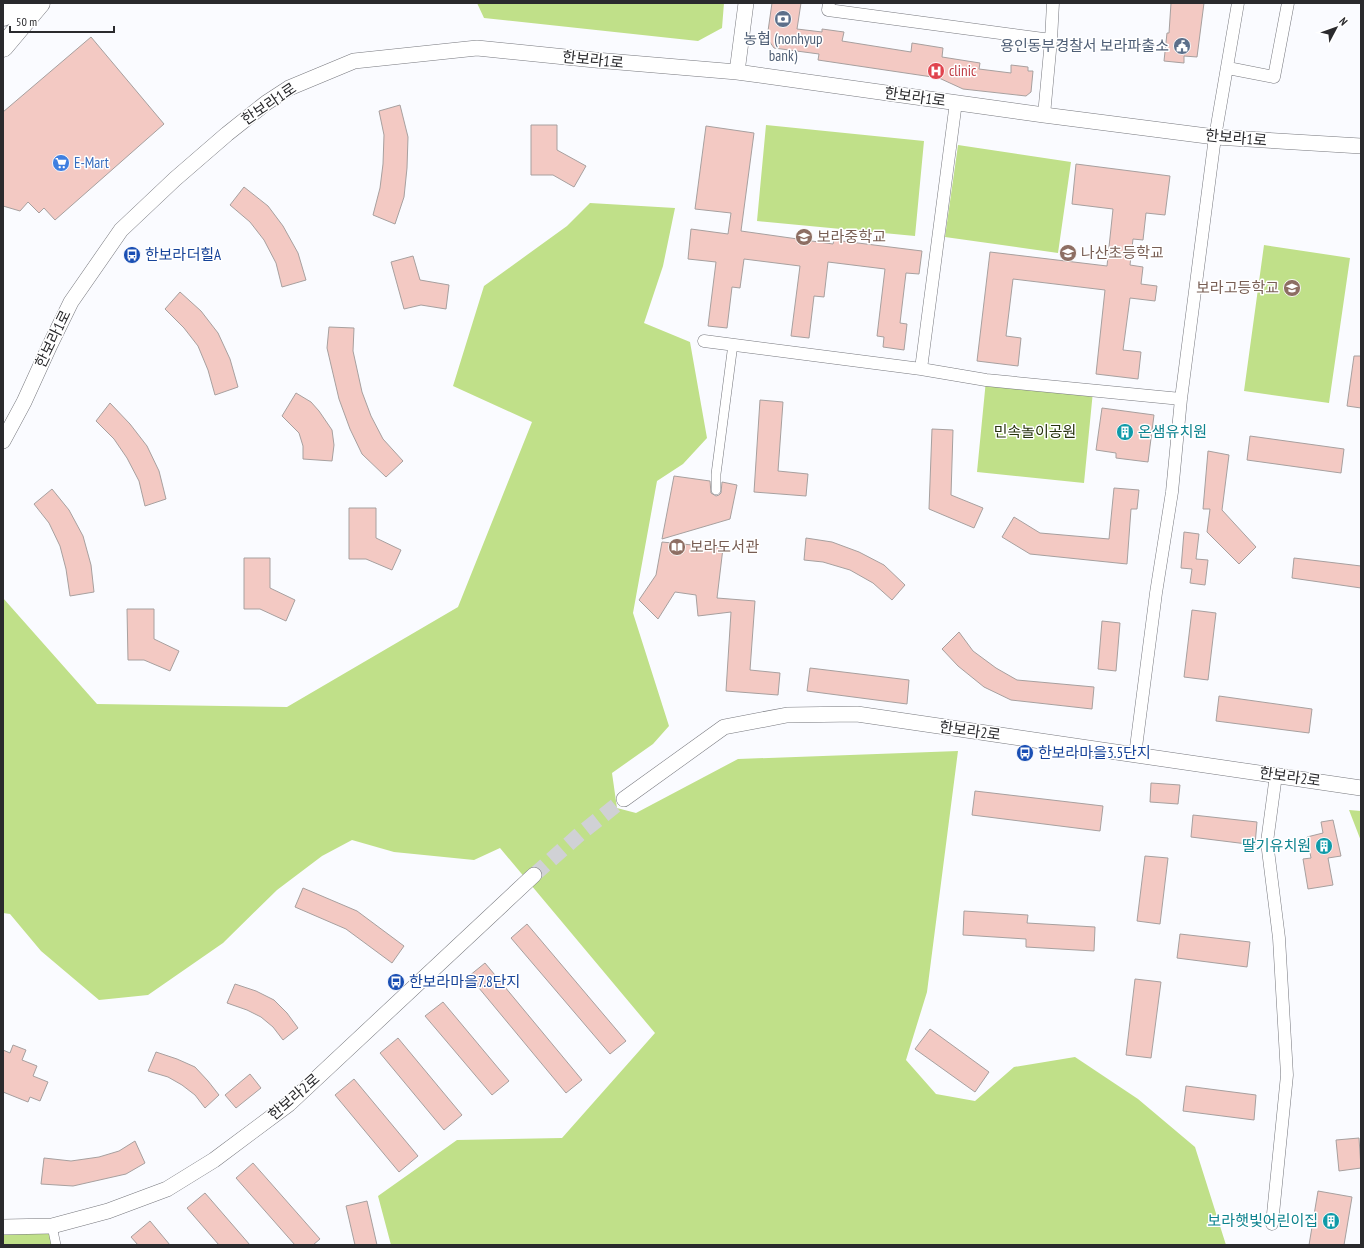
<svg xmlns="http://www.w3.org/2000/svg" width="1364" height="1248" font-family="'PT Sans Narrow','Noto Sans KR',sans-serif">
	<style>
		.green { fill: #c0e089 }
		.building { fill: #f3c9c3; stroke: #a7a09f }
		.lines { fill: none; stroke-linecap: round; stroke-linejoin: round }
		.tertiary-tunnel { stroke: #d0d1d5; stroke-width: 15; stroke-dasharray: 15 8; stroke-linecap: butt }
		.pedestrian-casing { stroke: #77787e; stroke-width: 10 }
		.minor-casing { stroke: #77787e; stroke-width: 13 }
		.tertiary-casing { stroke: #77787e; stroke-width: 16 }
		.trunk-casing { stroke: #77787e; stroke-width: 21 }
		.pedestrian { stroke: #fff; stroke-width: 9 }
		.minor { stroke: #fff; stroke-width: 12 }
		.tertiary { stroke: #fff; stroke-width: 15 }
		.trunk { stroke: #fff; stroke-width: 20 }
		.labels { text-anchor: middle; stroke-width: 3; stroke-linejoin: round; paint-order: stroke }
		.service-label { font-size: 15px; fill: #4e5e75; stroke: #fff }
		.street-label { font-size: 15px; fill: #2a2a2d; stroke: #fff }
		.health-label { font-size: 15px; fill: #be3a42; stroke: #fff; text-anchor: start }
		.shop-label { font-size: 15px; fill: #366cbe; stroke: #fff; text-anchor: start }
		.education-label { font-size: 15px; fill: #785e54; stroke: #fff; text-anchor: start }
		.transit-label { font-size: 15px; fill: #164399; stroke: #fff; text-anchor: start }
		.park-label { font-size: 15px; fill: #26320d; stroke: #fff }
		.culture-label { font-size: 15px; fill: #0d838f; stroke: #fff; text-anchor: end }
	</style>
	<rect width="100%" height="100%" fill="#fafbff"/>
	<path class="green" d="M477,3H724L722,28L698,41L484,18Z
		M766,125L924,141L915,236L757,221Z
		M958,145L1071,162L1058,253L945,237Z
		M590,203L675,208L663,266L644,323L690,342L707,438L683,464L657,481L633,613L669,726L653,744L612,773L617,808L636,813L738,759L958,751L927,992L906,1060L936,1094L975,1101L1014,1067L1075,1057L1138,1099L1195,1147L1226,1245H391L378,1196L457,1140L562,1138L655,1033L500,848L474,860L394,852L352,840L322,856L277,890L223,943L148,995L99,1000L41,951L10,914L3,913V598L97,704L287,707L458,607L532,422L453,386L484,286L567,226Z
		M1264,245L1350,258L1329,403L1244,391Z
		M986,380L1093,391L1084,483L977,472Z
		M1349,810L1361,811V841Z
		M52,1226L56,1245H3V1227Z"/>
	<path class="building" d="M772,3H801L797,29L822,32V29L844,32L842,41L911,52L912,43L943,48L942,57L980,63L979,69L1011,73V65L1028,67V71H1033L1031,92L1026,96L963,89L939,78L818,60L819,54L774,48L767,38Z
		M1171,3H1204L1197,57L1184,56V63L1164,61L1167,33H1169Z
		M91,37L164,124L55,220L44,208L39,213L28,202L20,211L3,206V112Z
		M400,105L408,137L407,168L404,197L395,224L373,215L380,188L383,164L384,135L379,111Z
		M531,125H557V150L586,166L574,187L553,175H531Z
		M706,126L754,133L741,231L833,244L834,240L922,251L919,274L906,273L900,323L907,324L904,350L883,347L884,337L877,336L885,269L828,262L824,297L814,296L809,338L791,336L800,266L744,259L740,288L732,287L727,328L708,326L716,262L688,259L691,229L728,234L731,213L695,209Z
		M1076,164L1170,176L1165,215L1146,213L1143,240L1133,239L1130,265L1143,267L1141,284L1157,286L1155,301L1130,298L1123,350L1141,352L1138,379L1096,374L1105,290L1013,279L1006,336L1021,338L1018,366L977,361L990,252L1107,266L1113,209L1072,204Z
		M244,187L268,206L283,226L298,253L306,280L282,287L276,263L264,240L250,222L230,205Z
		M413,256L420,280L449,285L446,309L421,305L404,309L391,262Z
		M180,292L201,311L218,333L230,359L238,387L215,395L208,370L198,346L184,328L165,309Z
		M329,327L354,328L353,351L362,392L371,416L383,439L403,461L386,477L362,454L350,429L339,399L327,348Z
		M1354,356H1361V408L1347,406Z
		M296,393L311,402L319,411L332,430L334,445L332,461L303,459V446L299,433L282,416Z
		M760,400L783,402L778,471L808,474L806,496L754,492Z
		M110,403L130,424L147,446L159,471L166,499L145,506L139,481L127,458L114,439L96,421Z
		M1102,408L1154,415L1148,462L1116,458V453L1096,450Z
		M932,429L953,430L951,495L983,508L974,528L929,509Z
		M1250,436L1344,449L1341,473L1247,460Z
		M1208,451L1229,455L1222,510L1256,547L1239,564L1207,532L1210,509H1203Z
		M674,476L710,481L711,493L716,496L719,495L721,493L722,482L737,485L730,519L662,539Z
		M1114,488L1139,490L1137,509H1131L1127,564L1030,554L1002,537L1014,517L1040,533L1109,539Z
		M52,489L69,510L83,536L91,565L94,592L70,596L66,569L60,546L49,523L34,504Z
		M349,508H376V538L401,550L392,570L366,559H349Z
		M1184,532L1199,534L1196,559L1208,560L1205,585L1190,583L1192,569L1181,568Z
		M806,538L832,542L859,552L884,565L905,585L892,600L873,583L850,570L823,562L804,560Z
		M662,542L723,548L717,598L755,601L750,670L780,673L778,695L726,691L731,612L698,616L696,595L675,592L658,619L639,600L656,575Z
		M244,558H270V588L295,600L286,621L260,609H244Z
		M1294,558L1361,566V588L1292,578Z
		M127,609H154V639L179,651L170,671L144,660H128Z
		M1192,610L1216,613L1208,680L1184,677Z
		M1102,621L1120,623L1116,671L1098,669Z
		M959,632L973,651L996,668L1017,680L1094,687L1092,709L1011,700L984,687L958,666L942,649Z
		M810,668L909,680L907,704L807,691Z
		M1219,696L1312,709L1309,733L1216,721Z
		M1151,783L1180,785L1178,804L1150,802Z
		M975,791L1103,806L1100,831L972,815Z
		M1193,815L1257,822L1255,845L1191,837Z
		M1333,820L1341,856L1328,858L1333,885L1308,889L1303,859L1311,858L1307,837L1323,833L1321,822Z
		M1145,856L1168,858L1160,924L1137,921Z
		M303,888L357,911L404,946L392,963L346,929L295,907Z
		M964,911L1028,915L1027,923L1095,927L1094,951L1026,947V939L963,935Z
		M527,924L626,1041L610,1054L511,938Z
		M1180,934L1250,942L1247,967L1177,958Z
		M485,963L582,1080L566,1093L469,976Z
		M1135,979L1161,982L1151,1058L1126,1055Z
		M235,984L256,991L274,1000L287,1013L298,1028L283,1040L273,1027L261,1017L247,1010L227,1003Z
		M443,1002L509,1081L492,1095L425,1016Z
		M930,1029L989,1072L975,1092L915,1049Z
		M398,1038L462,1115L444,1130L380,1053Z
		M13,1045L26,1050L22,1060L37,1066L33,1076L48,1082L40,1101L30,1097L28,1102L3,1092V1050L10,1053Z
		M156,1052L177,1059L195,1067L208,1081L219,1095L205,1108L195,1095L182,1085L168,1077L148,1071Z
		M250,1074L261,1088L236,1108L225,1095Z
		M354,1079L418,1156L399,1172L335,1095Z
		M1186,1086L1256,1095L1254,1120L1183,1111Z
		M1359,1138L1361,1168L1339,1171L1336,1140Z
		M135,1141L145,1163L126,1174L73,1186L41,1184L44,1158L71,1161L99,1157L119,1151Z
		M253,1163L320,1239L313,1245H295L236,1178Z
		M1318,1191L1352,1197L1344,1245H1309Z
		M205,1193L250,1245H219L187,1208Z
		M367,1201L377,1245H355L346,1206Z
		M150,1221L170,1245H138L131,1237Z"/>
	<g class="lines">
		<path class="tertiary-tunnel" d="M534,875L581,833L624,799"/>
		<g class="pedestrian-casing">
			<path id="pedestrian" d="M716,490V474L733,344
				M52,1226L56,1245"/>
		</g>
		<g class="minor-casing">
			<path id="minor" d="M829,3L828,10L1051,40L1044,115
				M1051,40L1053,3
				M1228,68L1274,77L1288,3
				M704,341L921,369L956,102
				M921,369L986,380L1181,399
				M1135,755L1156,593L1172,492L1181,399L1215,137L1238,3
				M1272,1224L1287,1075L1279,938L1267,842L1276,775"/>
		</g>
		<g class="tertiary-casing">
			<path id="tertiary" d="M737,72L746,3
				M3,441L24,402L50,345L71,302L121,230L175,179L227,134L266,103L289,88L354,61L477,48L595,60L737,72L1044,115L1215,137L1361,146
				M624,799L724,727L787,715L857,714L1361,788
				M3,1227L52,1226L108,1211L167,1189L214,1160L289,1104L534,875"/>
		</g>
		<g class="trunk-casing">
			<path id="trunk" d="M3,16L22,3
				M3,47L40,3"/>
		</g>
		<use href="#pedestrian" class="pedestrian"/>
		<use href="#minor" class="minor"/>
		<use href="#tertiary" class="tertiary"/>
		<use href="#trunk" class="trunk"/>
	</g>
	<defs>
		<g id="bank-disc" transform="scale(0.9)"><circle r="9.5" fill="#5c6f8a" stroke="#fff"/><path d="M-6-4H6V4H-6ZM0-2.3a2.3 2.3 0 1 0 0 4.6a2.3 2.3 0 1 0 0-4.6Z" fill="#fff"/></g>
		<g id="civic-disc" transform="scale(0.9)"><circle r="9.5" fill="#5c6f8a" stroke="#fff"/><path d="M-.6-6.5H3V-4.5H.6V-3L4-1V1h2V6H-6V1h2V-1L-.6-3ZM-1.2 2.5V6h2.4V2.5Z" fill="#fff"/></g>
		<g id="hospital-disc" transform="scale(0.9)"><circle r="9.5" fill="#e0444e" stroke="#fff"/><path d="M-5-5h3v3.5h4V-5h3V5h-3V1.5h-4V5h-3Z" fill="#fff"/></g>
		<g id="supermarket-disc" transform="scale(0.9)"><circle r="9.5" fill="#3f7fe0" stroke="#fff"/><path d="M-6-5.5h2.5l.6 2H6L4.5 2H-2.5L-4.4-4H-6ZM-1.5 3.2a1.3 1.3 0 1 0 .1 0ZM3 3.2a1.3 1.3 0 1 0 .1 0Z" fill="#fff"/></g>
		<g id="school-disc" transform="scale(0.9)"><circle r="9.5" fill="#8d6e63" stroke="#fff"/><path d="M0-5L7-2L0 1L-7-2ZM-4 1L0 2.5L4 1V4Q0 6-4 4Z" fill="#fff"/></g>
		<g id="bus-disc" transform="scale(0.9)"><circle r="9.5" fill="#1a4fb4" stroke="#fff"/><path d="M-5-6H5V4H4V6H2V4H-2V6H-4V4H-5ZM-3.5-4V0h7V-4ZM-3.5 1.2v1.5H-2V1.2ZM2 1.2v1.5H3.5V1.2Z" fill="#fff"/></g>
		<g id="building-disc" transform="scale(0.9)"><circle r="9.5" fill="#0f9aa8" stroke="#fff"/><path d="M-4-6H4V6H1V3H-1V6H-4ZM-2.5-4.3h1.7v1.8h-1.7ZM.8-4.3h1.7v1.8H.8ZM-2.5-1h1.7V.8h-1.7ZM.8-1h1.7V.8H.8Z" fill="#fff"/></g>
		<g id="library-disc" transform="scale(0.9)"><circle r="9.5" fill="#8d6e63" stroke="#fff"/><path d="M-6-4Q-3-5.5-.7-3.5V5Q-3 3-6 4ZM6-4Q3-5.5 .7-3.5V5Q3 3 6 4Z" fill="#fff"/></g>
	</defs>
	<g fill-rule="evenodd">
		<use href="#bank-disc" x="783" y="19"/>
		<use href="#civic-disc" x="1182" y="46"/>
		<use href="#hospital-disc" x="936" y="71"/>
		<use href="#supermarket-disc" x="61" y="163"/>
		<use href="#school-disc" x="804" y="237"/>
		<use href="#school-disc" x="1068" y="253"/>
		<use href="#bus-disc" x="132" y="255"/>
		<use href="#school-disc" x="1292" y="288"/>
		<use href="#building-disc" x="1125" y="432"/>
		<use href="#library-disc" x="677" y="547"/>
		<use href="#bus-disc" x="1025" y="753"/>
		<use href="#building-disc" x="1324" y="846"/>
		<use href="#bus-disc" x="396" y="982"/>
		<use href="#building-disc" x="1331" y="1221"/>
	</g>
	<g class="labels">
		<g class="service-label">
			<text x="783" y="44">농협 (nonhyup<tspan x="783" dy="17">bank)</tspan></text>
			<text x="1169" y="51" text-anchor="end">용인동부경찰서 보라파출소</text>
		</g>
		<g class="street-label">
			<text transform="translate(593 60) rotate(6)" y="5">한보라1로</text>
			<text transform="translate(915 97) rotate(8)" y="5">한보라1로</text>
			<text transform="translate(269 104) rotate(-34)" y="5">한보라1로</text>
			<text transform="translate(1236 138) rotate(5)" y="5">한보라1로</text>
			<text transform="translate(53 339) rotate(-64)" y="5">한보라1로</text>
			<text transform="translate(970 731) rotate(8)" y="5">한보라2로</text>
			<text transform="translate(1290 777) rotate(8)" y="5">한보라2로</text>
			<text transform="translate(294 1097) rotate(-41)" y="5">한보라2로</text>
		</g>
		<g class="health-label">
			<text x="949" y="76">clinic</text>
		</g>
		<g class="shop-label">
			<text x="74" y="168">E-Mart</text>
		</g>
		<g class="education-label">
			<text x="817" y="242">보라중학교</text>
			<text x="1081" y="258">나산초등학교</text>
			<text x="1279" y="293" text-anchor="end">보라고등학교</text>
			<text x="690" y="552">보라도서관</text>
		</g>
		<g class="transit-label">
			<text x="145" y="260">한보라더힐A</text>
			<text x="1038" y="758">한보라마을3.5단지</text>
			<text x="409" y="987">한보라마을7.8단지</text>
		</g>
		<g class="park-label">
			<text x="1035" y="437">민속놀이공원</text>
		</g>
		<g class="culture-label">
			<text x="1138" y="437" text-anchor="start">온샘유치원</text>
			<text x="1311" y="851">딸기유치원</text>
			<text x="1318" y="1226">보라햇빛어린이집</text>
		</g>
	</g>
	<rect width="1364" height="1248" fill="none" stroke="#2a2a2d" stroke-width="8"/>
	<g transform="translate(1336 28) rotate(49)" stroke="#ffffff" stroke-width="3" paint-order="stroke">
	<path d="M0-3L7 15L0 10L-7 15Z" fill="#2a2a2d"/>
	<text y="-6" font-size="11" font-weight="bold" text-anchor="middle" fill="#2a2a2d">N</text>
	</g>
	<path d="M10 26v6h104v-6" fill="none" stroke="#2a2a2d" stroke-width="2"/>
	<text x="16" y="26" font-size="12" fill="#2a2a2d" stroke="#ffffff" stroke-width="3" paint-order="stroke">50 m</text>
</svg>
